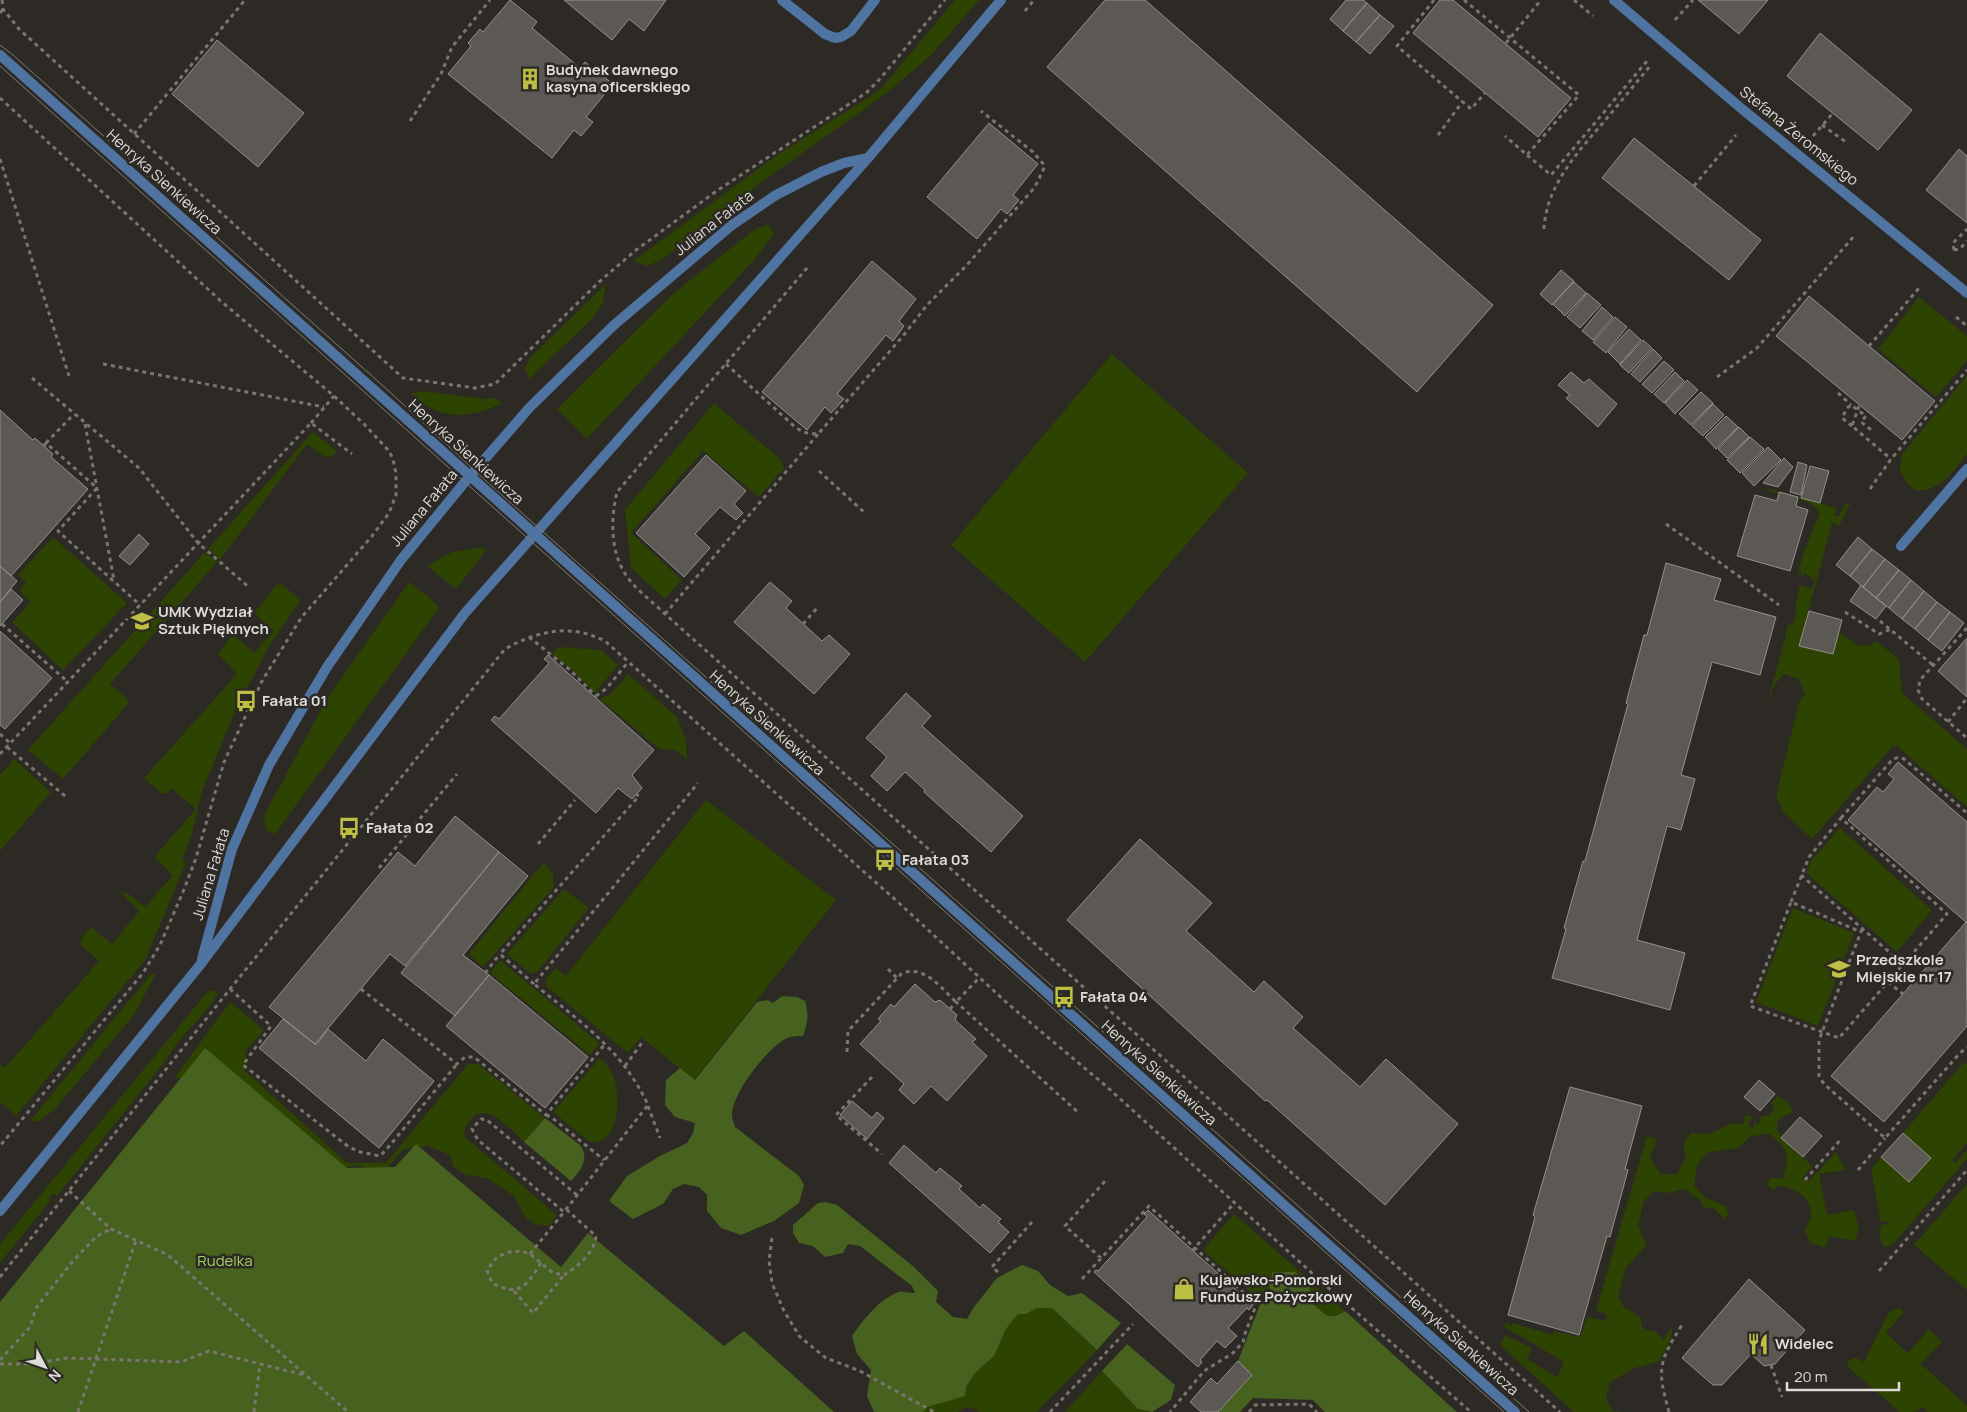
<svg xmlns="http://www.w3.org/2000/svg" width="1967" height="1412" font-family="Manrope,sans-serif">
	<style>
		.green { fill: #2d4301 }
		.forest { fill: #47611f }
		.building { fill: #5c5853; stroke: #94908b }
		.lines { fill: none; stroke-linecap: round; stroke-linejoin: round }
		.path { stroke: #797672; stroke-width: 3; stroke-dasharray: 4 4; stroke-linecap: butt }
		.minor { stroke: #4f74a1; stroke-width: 10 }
		.tram { stroke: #7f7c78; stroke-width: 1 }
		.labels { text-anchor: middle; stroke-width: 5; stroke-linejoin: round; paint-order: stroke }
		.poi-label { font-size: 15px; font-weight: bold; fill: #dedcd9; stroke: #2d2925; text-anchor: start }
		.street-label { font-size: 15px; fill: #dedcd9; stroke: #2d2925 }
		.park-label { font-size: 15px; fill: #a2d15f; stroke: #2d2925 }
	</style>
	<rect width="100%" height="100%" fill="#2d2925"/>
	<path class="green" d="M955,0H979L932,54L887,93L766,179L661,260L647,266L633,261L776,156L880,90Z
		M769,224L774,234L754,260L587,439L557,409L674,293L755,229Z
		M606,284L603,302L592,319L529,379L525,368L530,358Z
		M1919,297L1967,336V361L1936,397L1878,349Z
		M1112,354L1248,473L1085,662L951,545Z
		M1967,376V454C1952,472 1943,489 1917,491L1908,484L1900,471L1902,454Z
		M424,391L484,399H490L494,397L502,403C470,420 438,420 411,394Z
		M714,403L781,460L784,468L759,497L703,451L631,533L682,580L665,599L631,568L625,510Z
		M313,432L337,451L331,457H325L307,444L220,560L208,549Z
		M1763,487L1836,508L1834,516H1839L1846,503L1850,504L1839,526L1832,523L1799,646L1833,654L1839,632L1857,645L1870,646L1876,641L1899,659L1902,693L1967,749V807L1897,746H1893L1812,839L1784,813L1777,799V792L1799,702L1805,695L1799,679L1784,674L1774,685L1766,708C1773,680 1782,653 1788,625L1793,624L1797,612L1795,610L1800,585L1812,589L1815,581L1805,573L1803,576L1797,574H1801V571L1798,570L1814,525L1820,515C1816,496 1779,499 1763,487Z
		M53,537L127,603L63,670L12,622L31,602L19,590L26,582L18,575Z
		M475,548L487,549L456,589L427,566L452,552Z
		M205,552L217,562L110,684L127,699L128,704L63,779L28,750Z
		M409,582L430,598L439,608L275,834L266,830L264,816L326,700Z
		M281,584L301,600L269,646L235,711L202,791L192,834L182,860L186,863L145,960L16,1116L0,1102V1064L5,1068L99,961L81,945V939L91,927L112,944L139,911L121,893H127L145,907L173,875L156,859V855L196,809L171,788L166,794L161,793L144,778L237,674L218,654L230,638L236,637L254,653L274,631L256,615L255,612L276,585Z
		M559,647L601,650L618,665L595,693L572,670L552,654Z
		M628,674L677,717L686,740L687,760L676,750L659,749L601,700L604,696H609Z
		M14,759L51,792L0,851V775Z
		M706,800L836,900L694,1080L641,1037L628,1053L546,986V979L556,968L566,976Z
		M1840,828L1932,910L1897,952L1806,873L1811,861Z
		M544,862L553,874V888L483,967L469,954Z
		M564,889L589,908L538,971L531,974L507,954Z
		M1793,908L1854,933L1818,1026L1756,1002Z
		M500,960L599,1043L590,1055L490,973Z
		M151,974H156L133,1016L54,1110L39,1121H30Z
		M208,991H214L218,994L205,1012L181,1038L159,1069L57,1196L54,1193L49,1198L51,1200L0,1263V1244Z
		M230,1002L264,1030L246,1051L245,1071L347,1163H386L468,1064H478L545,1118L524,1142C510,1130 488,1101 471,1119C467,1124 465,1128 464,1134L466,1138L557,1215L549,1226L535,1224L526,1218L514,1196L487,1178L465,1175L453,1166L450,1155L429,1146L404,1149L382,1173L356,1165L329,1173L191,1077L174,1078Z
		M599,1059C625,1068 625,1152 588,1141L553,1112Z
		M1964,1062L1967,1064V1143L1952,1160L1955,1163L1967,1150V1159L1893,1244L1885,1247C1878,1242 1880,1233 1881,1225L1889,1224L1888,1221L1881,1222L1871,1169L1881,1157L1909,1182L1931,1158L1903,1133Z
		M1778,1096C1785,1099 1792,1105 1793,1113C1753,1123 1799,1154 1813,1166L1802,1178L1809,1181L1836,1152L1846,1170L1819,1174L1827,1215L1854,1210L1859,1228L1855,1241L1829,1236L1825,1248L1810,1243L1805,1230C1807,1225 1811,1219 1811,1215C1811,1196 1795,1188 1779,1186L1773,1190L1767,1185L1770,1178L1783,1179C1790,1155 1789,1148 1769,1134L1751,1136L1738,1148L1709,1152L1698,1163L1694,1185L1706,1198L1726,1206L1728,1214L1725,1219L1713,1208L1709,1207L1705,1209L1699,1199L1684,1189L1669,1193L1654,1191L1644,1201L1638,1225L1646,1246L1625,1269L1618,1297L1624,1307L1640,1317L1642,1327L1649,1331H1655L1664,1340L1669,1330L1672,1329C1673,1339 1664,1350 1660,1361L1635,1368L1610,1382L1606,1398L1612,1411L1625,1412H1574L1500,1345L1505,1335L1532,1348L1527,1359L1557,1377L1564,1362L1505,1327V1323L1511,1326L1513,1323L1553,1335L1554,1331L1580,1337L1587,1317L1606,1321L1607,1314L1596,1311L1647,1136L1657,1139L1650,1158L1661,1174H1677L1686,1158L1683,1144L1691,1133C1697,1133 1706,1135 1711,1133C1723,1129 1729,1121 1742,1124L1745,1120L1744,1117L1749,1115L1754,1119L1749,1121V1126L1754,1128V1122L1758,1124L1761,1121L1760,1117L1769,1115L1774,1108L1772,1102Z
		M1967,1184V1290L1914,1245Z
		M1234,1214L1345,1311C1329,1322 1324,1314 1312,1303L1309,1285L1272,1291L1261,1302L1203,1250Z
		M1037,1308H1052L1097,1350L1037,1412H979L978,1410L965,1407L958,1412H924V1408L965,1395L966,1387L975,1373L994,1356L1006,1329L1018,1314H1026Z
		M1899,1308L1904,1312L1886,1333L1908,1353L1929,1329L1942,1342L1921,1364L1967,1406V1412H1928L1922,1407L1915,1412H1900L1848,1367L1847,1363C1853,1355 1857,1358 1864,1362L1889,1312Z
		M1102,1371L1138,1409L1147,1412H1065Z"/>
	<path class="forest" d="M782,996L797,997L805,1001C809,1014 808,1023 803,1036C798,1036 792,1036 787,1038C768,1047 731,1094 732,1116C732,1119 734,1123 735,1127L799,1176L804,1185L799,1203L774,1221L741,1235L721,1228L707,1211V1195L699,1187L684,1184L673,1189L663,1204L633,1219L609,1201L627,1176L660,1156L687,1143L693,1133L695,1123L675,1117L665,1105L666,1080L680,1068L695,1080L757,1002L767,1000L773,1003Z
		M205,1048L347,1168L395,1167L416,1144L561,1267L588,1233L724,1346L744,1331L834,1412H0V1302Z
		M545,1118L580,1145C590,1159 581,1170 571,1181L524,1142Z
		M826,1202L837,1205L914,1267L938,1291L936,1302L953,1317L967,1319L974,1307L997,1278L1022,1265L1038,1271L1050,1285L1068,1296L1082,1293L1121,1323L1097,1350L1052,1308H1037L1026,1314H1018L1006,1329L994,1356L975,1373L966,1387L965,1396L924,1408V1412H874L867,1396L871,1370L857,1354L852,1336C863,1320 880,1298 899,1292C903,1291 910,1293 915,1293L912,1286L860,1246L848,1244L843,1253L825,1257L813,1246L799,1243L793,1233V1225L818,1203Z
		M1273,1272H1295L1309,1285L1312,1303C1325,1314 1328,1322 1345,1311L1457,1412H1325L1313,1400L1253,1398L1240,1412H1218L1252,1375L1238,1361L1261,1302L1271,1291L1269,1284Z
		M1127,1344L1175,1385L1171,1400L1152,1412L1138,1409L1102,1371Z"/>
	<path class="building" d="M510,0L537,22L532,28L580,68L585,62L613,84L586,117L593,122L581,136L574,130L552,158L448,74L471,46L468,43L480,29L483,32Z
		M564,0H666L644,31L629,19L612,40Z
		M1105,0H1145L1493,305L1417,392L1047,67Z
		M1346,0H1363L1367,3L1343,31L1330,19Z
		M1440,0H1453L1571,98L1538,137L1413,33Z
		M1698,0H1768L1739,34Z
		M1367,3L1380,15L1356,42L1343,31Z
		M1380,15L1394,26L1370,54L1356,42Z
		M1820,33L1912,110L1878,150L1787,76Z
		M217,40L304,113L258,167L172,94Z
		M989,123L1038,164L1013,195L1019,200L1007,214L1001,209L977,239L927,197Z
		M1634,138L1761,240L1729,280L1602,178Z
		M1959,149L1967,156V223L1926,190Z
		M872,261L916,299L899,321L904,326L899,333L893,341L886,335L837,394L844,399L831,413L825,407L807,430L762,392Z
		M1561,270L1574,281L1552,305L1540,294Z
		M1574,282L1586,293L1565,316L1553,304Z
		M1587,293L1601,305L1580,328L1567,317Z
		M1809,296L1935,401L1902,440L1776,336Z
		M1602,307L1613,317L1593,340L1582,331Z
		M1615,317L1627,327L1606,353L1593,342Z
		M1629,329L1641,340L1620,364L1608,352Z
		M1643,340L1652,348L1629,373L1620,365Z
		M1653,349L1662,358L1640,382L1631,374Z
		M1664,361L1674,370L1652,393L1642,384Z
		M1571,372L1584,383L1589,379L1617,404L1598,427L1566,398L1570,395L1558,385Z
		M1675,372L1684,381L1664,403L1654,394Z
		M1687,380L1698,390L1675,414L1665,403Z
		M1701,392L1713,403L1691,425L1679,414Z
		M1713,404L1724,415L1703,436L1692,426Z
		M0,410L33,440L35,438L53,454L51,457L88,489L11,576L0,566Z
		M1726,416L1738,427L1716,449L1705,437Z
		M1739,427L1749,437L1727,458L1718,449Z
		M1750,437L1764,449L1740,473L1727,460Z
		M1768,447L1781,460L1754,486L1742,473Z
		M706,455L746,491L734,504L743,513L736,520L720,507L695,534L710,548L684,577L636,533Z
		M1784,458L1793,467L1778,487L1763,483Z
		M1798,462L1807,465L1801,495L1790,492Z
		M1810,466L1829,471L1820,503L1801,498Z
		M1779,492L1798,497L1796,506L1808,510L1790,571L1737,556L1755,495L1777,501Z
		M139,534L149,544L130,565L119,556Z
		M1858,537L1872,549L1850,576L1836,565Z
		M1872,549L1885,559L1863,587L1850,576Z
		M1885,559L1899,570L1876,598L1863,587Z
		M1666,563L1721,579L1714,600L1776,617L1760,675L1712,662L1681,775L1695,779L1681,830L1667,826L1637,940L1685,953L1670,1010L1552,978L1566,929L1564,928L1583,861H1585L1628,704L1626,703L1644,635H1647Z
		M0,566L17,581L0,602Z
		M1899,570L1911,580L1889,608L1876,598Z
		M1911,580L1924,591L1902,619L1889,608Z
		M770,582L792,601L786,608L822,641L829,635L850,654L814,694L734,622Z
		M1861,585L1886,606L1876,619L1850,601Z
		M11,589L23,600L0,626V602Z
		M1924,591L1937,602L1915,629L1902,619Z
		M1937,602L1950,612L1928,640L1915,629Z
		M1809,611L1842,620L1833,654L1799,646Z
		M1950,612L1964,623L1942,651L1928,640Z
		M0,631L52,678L5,729L0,725Z
		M1967,638V697L1938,671Z
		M548,655L654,750L632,775L642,788L632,799L618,788L596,813L491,720L495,716L499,719L549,663L544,659Z
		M906,693L931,716L922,726L1023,816L991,852L924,792L925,790L905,772L887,791L871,776L887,757L866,738Z
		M1898,762L1967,822V923L1848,820L1877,787L1883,792L1894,779L1888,774Z
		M455,816L499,852L405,966L390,954L315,1044L269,1007L398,852L415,866Z
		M1140,839L1212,903L1186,931L1254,992L1264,981L1303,1017L1293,1028L1360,1087L1386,1059L1458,1124L1385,1205L1267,1100L1265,1101L1067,920Z
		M499,852L528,876L463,955L489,975L455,1016L401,973Z
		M1966,922L1967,1026L1884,1122L1831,1076Z
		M489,975L588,1057L545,1108L446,1026Z
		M915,984L935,1002L940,1000L957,1015L955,1020L976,1039L972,1042L987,1056L947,1101L931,1086L914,1104L899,1090L904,1084L860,1044L881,1021L878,1019L891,1004L894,1007Z
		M283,1019L316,1045L328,1029L366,1061L383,1039L434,1081L379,1148L259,1048Z
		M1759,1080L1775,1094L1760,1111L1744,1097Z
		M1570,1087L1642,1106L1625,1169L1628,1170L1610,1237L1607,1236L1579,1335L1508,1315L1535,1217L1533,1215Z
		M852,1101L872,1118L877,1112L884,1118L867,1139L840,1115Z
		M1800,1117L1822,1136L1803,1157L1781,1138Z
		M1903,1133L1931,1158L1909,1182L1881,1157Z
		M904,1145L936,1173L940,1168L962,1186L959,1189L980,1208L983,1204L1001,1219L998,1222L1009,1232L990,1253L889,1163Z
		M1148,1210L1253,1305L1249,1310L1247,1308L1228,1328L1237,1336L1225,1348L1217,1341L1200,1360L1202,1362L1198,1367L1094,1272L1096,1270L1098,1271L1147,1217L1144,1214Z
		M1749,1279L1805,1330L1775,1364L1764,1366L1751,1354L1722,1385H1713L1682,1358Z
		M1238,1361L1252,1375L1218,1412H1201L1190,1402L1211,1378L1217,1384Z"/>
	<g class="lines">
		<path class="path" d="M2,0L3,9L19,29L403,378L475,388L495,384L500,379L599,282L636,250L718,190L866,93L879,80L945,0
			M1434,0L1397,46L1471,109L1485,93
			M1464,0L1579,95L1527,155L1505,136
			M1574,0L1593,16
			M1025,11L1034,0
			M0,13L3,9
			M1675,20L1693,0
			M1506,43L1541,0
			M0,98L223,303L334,396L364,424L389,451L393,459L396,474V495L389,513L372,536L301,618L262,681L224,762L196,858L183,892L160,945L143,973L0,1146
			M410,121L441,74L452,47L490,0
			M1822,125L1846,142
			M134,134L245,0
			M1438,135L1463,101
			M1813,136L1833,113
			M1527,155L1551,175L1647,61
			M0,159L69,376
			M1694,186L1736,135
			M1544,229C1546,187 1576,154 1602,124C1619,104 1635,84 1651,65
			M1954,250L1953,243L1967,229
			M1954,250L1960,249L1967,241
			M807,268L617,492C611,517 610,549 624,572C633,588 652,601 665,614L1560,1412
			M1956,317L1967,326
			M1869,346L1920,287
			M103,364L324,407
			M726,364L795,427C804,433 809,435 819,433L903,336L927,305L966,266L1035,187L1045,166L1033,152L981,111
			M1717,377L1757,348L1855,235
			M32,378L139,468L198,543L250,588
			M1838,393L1851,405
			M1859,406L1852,426L1891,459
			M311,423L334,396
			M85,424L114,580
			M1852,426L1842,418L1847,408L1851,405L1866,416L1861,422L1874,432
			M46,443L74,414
			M44,446L46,443L97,488L58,531L140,605
			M819,471L865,513
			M1870,489L1891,459L1967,370
			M1666,524L1779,605
			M1845,612L1879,634L1891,629
			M665,614L819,433
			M1880,621L1934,666
			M2,624L68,682
			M803,624L818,607
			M1967,628L1920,680L1918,690L1922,699L1967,738
			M529,637L570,670L596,696L595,697
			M596,696L607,688L628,662
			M1948,722L1967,698
			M0,734L10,743
			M7,747L65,796
			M0,754L311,423L352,454
			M1841,818L1893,759L1899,757L1904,759L1967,813
			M538,844L575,800
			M379,868L457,774
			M1801,875L1904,965
			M1791,902L1809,857L1841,818L1947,914L1839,1038L1750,1006L1791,902L1861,932
			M1862,929L1819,1040V1076L1824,1084L1885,1138L1959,1054L1967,1047
			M888,969L897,978
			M485,973L500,954
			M1888,982L1903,994
			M534,984L500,954L639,796L636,794
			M230,989L271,1026L243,1065L349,1147L360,1152L380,1156L386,1150L457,1064
			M361,989L457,1064L465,1057H474L546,1115L605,1044
			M950,1009L956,1002L1080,1114
			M847,1052L848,1031L902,973C925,965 941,988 956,1002L980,977
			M625,1066L644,1040
			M872,1077L836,1115L882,1154
			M648,1106L660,1138
			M546,1115L551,1117L604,1160
			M1858,1170L1885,1138
			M1805,1180L1842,1138
			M69,1191L111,1229L168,1255L348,1412
			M577,1195L487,1120L481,1119L472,1129L478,1140L564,1212L648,1105C622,1049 580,1022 534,984L698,783
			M772,1238L769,1261L772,1283L784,1311L800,1337L826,1358L860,1371L934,1412
			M1192,1251L1235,1202
			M530,1254L564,1212
			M1101,1258L1065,1226L1106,1180
			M541,1263C526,1287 519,1297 492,1283L487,1270L497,1257L512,1251L524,1252L530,1254L553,1273L564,1275C577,1267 595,1253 596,1236L567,1210
			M1879,1271L1967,1170
			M998,1272L992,1267L1032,1222
			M0,1277L230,989L505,649C537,631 570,623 605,641L899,903L1007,1003L1106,1086L1324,1284L1471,1412
			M1082,1279L1149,1206L1254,1302L1255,1308L1244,1336L1243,1342L1233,1353L1204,1371L1170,1412
			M514,1291L533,1313L564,1275
			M0,1360L30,1327L36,1308L72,1262L97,1236L111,1229
			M0,1364H31L67,1358L181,1362L209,1351L304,1375
			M1771,1365L1782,1397
			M78,1412L136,1240
			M254,1412L260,1364
			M1050,1412L1133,1324
			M1249,1412L1255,1405L1309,1404L1317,1412
			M1669,1412C1657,1369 1658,1363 1682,1325"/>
		<path class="minor" d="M782,0L825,34L835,38L841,37L851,31L875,0
			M1614,0L1742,109L1967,293
			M0,55L1515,1412
			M1901,546L1967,469
			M202,959L232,849L269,765L327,667L401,560L464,483L530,407L614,325L732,225L776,195L821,172L844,163L868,158
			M0,1211L200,965L465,613L868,158L1001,0"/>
		<path class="tram" d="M0,45L13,55L391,393L475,471L1529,1412
			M0,66L1504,1412"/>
	</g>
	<defs>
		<g id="building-bare" transform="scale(1.725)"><path d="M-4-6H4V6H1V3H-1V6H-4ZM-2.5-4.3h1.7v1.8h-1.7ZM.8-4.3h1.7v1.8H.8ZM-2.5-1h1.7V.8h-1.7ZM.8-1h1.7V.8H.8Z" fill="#bcbf44" stroke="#2d2925" stroke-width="2.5" paint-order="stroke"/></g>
		<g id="university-bare" transform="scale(1.725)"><path d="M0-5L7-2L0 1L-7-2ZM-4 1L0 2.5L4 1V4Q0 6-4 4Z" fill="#bcbf44" stroke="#2d2925" stroke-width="2.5" paint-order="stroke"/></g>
		<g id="bus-bare" transform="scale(1.725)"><path d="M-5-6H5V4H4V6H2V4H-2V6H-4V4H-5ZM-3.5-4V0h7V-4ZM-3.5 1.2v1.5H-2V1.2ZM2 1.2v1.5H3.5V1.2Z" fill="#bcbf44" stroke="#2d2925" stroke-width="2.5" paint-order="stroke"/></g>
		<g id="school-bare" transform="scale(1.725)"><path d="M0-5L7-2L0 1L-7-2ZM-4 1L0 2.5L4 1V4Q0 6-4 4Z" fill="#bcbf44" stroke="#2d2925" stroke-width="2.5" paint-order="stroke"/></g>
		<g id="shop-bare" transform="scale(1.725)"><path d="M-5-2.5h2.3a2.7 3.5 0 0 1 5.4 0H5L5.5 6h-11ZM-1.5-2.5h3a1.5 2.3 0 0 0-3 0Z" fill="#bcbf44" stroke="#2d2925" stroke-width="2.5" paint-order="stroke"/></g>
		<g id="restaurant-bare" transform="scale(1.725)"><path d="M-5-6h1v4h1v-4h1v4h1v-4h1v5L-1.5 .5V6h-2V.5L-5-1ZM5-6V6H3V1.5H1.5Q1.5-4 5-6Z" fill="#bcbf44" stroke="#2d2925" stroke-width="2.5" paint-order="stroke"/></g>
	</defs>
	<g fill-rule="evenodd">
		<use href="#building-bare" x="530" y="79"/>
		<use href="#university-bare" x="142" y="621"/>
		<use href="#bus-bare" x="246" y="701"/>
		<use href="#bus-bare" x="349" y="828"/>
		<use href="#bus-bare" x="885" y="860"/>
		<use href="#school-bare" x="1839" y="969"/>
		<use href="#bus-bare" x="1064" y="997"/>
		<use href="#shop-bare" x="1184" y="1289"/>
		<use href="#restaurant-bare" x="1758" y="1344"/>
	</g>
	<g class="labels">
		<g class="poi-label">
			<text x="546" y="75">Budynek dawnego<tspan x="546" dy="17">kasyna oficerskiego</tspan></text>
			<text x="158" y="617">UMK Wydział<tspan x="158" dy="17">Sztuk Pięknych</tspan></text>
			<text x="262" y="706">Fałata 01</text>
			<text x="366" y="833">Fałata 02</text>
			<text x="902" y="865">Fałata 03</text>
			<text x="1856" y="965">Przedszkole<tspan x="1856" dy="17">Miejskie nr 17</tspan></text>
			<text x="1080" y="1002">Fałata 04</text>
			<text x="1200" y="1285">Kujawsko-Pomorski<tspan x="1200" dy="17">Fundusz Pożyczkowy</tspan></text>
			<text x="1775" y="1349">Widelec</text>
		</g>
		<g class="street-label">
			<text transform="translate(1799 136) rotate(39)" y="5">Stefana Żeromskiego</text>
			<text transform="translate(164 182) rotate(42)" y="5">Henryka Sienkiewicza</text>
			<text transform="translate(714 223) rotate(-38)" y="5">Juliana Fałata</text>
			<text transform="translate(466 452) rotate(42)" y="5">Henryka Sienkiewicza</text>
			<text transform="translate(424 508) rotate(-50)" y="5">Juliana Fałata</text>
			<text transform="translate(767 723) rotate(42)" y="5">Henryka Sienkiewicza</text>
			<text transform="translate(211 874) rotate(-73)" y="5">Juliana Fałata</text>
			<text transform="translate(1159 1073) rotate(42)" y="5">Henryka Sienkiewicza</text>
			<text transform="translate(1461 1343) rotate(42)" y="5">Henryka Sienkiewicza</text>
		</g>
		<g class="park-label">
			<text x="225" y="1266">Rudelka</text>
		</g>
	</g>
	<g transform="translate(45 1367) rotate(131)" stroke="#2d2925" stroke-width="4" paint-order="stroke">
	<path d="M0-4L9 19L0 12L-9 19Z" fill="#dedcd9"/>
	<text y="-8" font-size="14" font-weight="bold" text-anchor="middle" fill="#dedcd9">N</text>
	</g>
	<path d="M1787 1382v8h112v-8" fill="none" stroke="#dedcd9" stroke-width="2.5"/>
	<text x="1794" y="1382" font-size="15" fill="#dedcd9" stroke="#2d2925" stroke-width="4" paint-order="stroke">20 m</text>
</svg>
